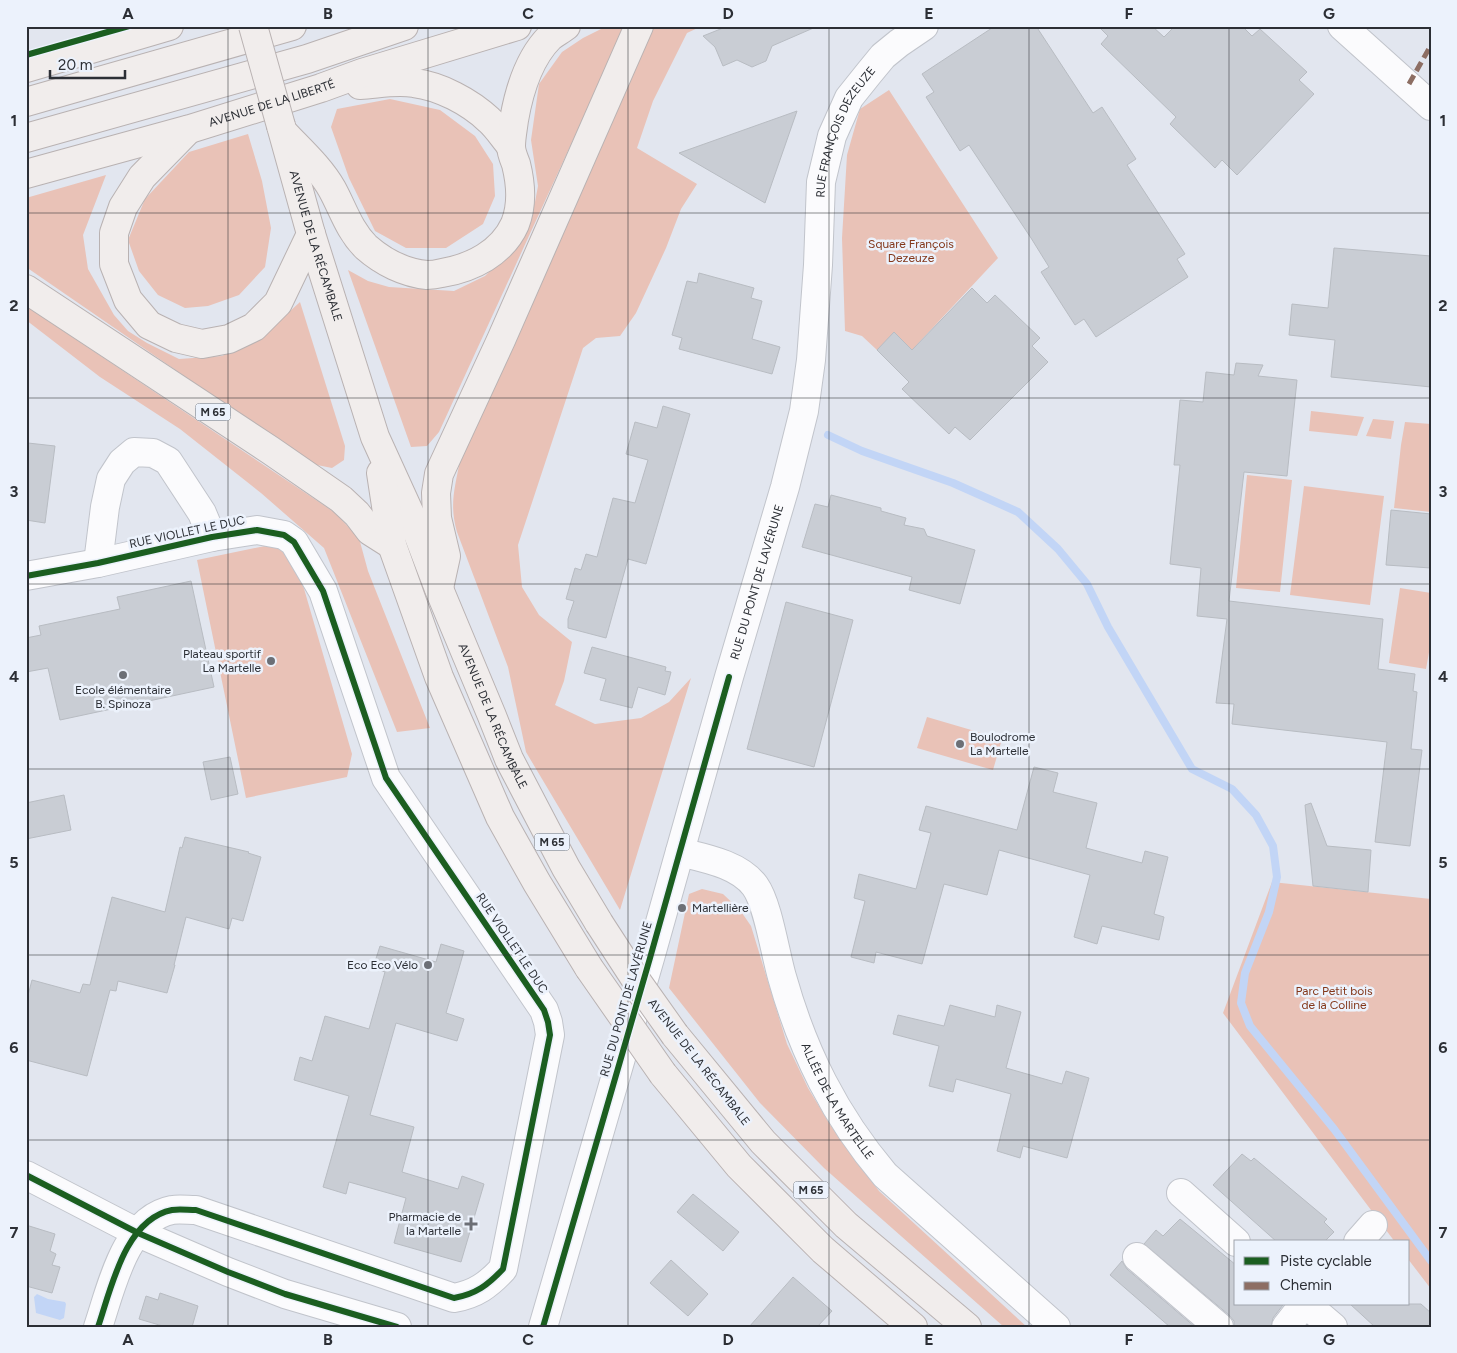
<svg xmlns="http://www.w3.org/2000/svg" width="1457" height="1353" font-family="Figtree,sans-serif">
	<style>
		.green { fill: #e9c2b7 }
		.water { fill: #c2d5f6 }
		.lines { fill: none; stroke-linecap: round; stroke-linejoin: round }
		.stream { stroke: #c2d5f6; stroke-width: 8 }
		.building { fill: #c9cdd4; stroke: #b8bcc2 }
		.street-casing { stroke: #c1c4cb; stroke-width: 30 }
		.secondary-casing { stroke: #c1c4cb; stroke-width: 30 }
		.primary-casing { stroke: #b9b2b2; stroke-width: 30 }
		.street { stroke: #fbfbfd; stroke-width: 28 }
		.secondary { stroke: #fbfbfd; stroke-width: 28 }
		.primary { stroke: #f1edec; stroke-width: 28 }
		.primary-bridge-casing { stroke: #b9b2b2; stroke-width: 30; stroke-linecap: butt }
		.primary-bridge { stroke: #f1edec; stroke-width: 28 }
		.quiet { stroke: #8d6e63; stroke-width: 5; stroke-dasharray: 10 5; stroke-linecap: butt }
		.cycleway-casing { stroke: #ecf2fc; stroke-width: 9 }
		.cycleway { stroke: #1b5e20; stroke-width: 6 }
		.grid { fill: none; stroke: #2c2f35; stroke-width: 1; stroke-opacity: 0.55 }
		.poi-dot { fill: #6c6f76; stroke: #ecf2fc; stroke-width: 2 }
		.labels { text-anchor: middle; stroke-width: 5; stroke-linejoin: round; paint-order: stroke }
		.shield { fill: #ecf2fc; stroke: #666a71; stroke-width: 1 }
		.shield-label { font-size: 11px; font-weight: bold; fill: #2c2f35 }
		.street-label { font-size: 12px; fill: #2c2f35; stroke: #ecf2fc }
		.park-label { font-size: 12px; fill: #83371a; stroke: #ecf2fc }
		.poi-label { font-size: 12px; fill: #2c2f35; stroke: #ecf2fc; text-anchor: end }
		.neatline { fill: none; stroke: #2c2f35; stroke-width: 2 }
		.grid-label { font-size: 16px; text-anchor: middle; font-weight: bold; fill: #2c2f35 }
	</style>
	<rect width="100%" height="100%" fill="#e2e6ef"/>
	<path class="green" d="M607,26H618L623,31L439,432L427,446L411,447L348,270L368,281L389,287L454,291L485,276L508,253L525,225L535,202L538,186L531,140L539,84L562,52L583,38Z
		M654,26H702L687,33L653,101L637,148L697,184L681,209L666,248L636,313L620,336L596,338L583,348L518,545L522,587L539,615L572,642L564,681L555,705L595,724L641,718L669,702L691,678L620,910L526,752L508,667L457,532C449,504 455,488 460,460Z
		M889,90L998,258L912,350L894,333L877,350L862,336L845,331L842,238L847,155L860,109Z
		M390,99L440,110L475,136L493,164L495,196L483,224L446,248H406L375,231L349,178L331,127L337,109Z
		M248,134L262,181L271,228L265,267L239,295L208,306L185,308L158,295L139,271L128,240L145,199L189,152Z
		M106,175L83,235L88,269L114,315L128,331L147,343L179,359L222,356L264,335L300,302L345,446L344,460L332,468L312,464L26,267V198Z
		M26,306L334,512L359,538L368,571L430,728L397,732L324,548L261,493L180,429L100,377L26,320Z
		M1311,411L1364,417L1357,436L1309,431Z
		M1373,419L1394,421L1391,439L1366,436Z
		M1405,422L1431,424V512L1394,508L1401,445Z
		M1247,475L1292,480L1280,592L1236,588Z
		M1304,486L1384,496L1370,605L1290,595Z
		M265,546L281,549L298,568L352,754L347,777L246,798L197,560Z
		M1400,588L1431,593V641L1426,669L1389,663Z
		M927,717L1002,739L993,770L917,748Z
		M1272,882L1431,899V1289L1408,1259V1242H1395L1223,1013Z
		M702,889L723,894L740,910L751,926L787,1044L808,1088L831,1126L879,1191L1027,1327H1004L824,1168L760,1103L669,988L689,894Z"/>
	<path class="water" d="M37,1294L48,1299L65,1302L66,1304L64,1318L60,1320L36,1313L34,1297Z"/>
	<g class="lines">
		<path class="stream" d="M828,435L862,451L953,483L1018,512L1058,549L1087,584L1108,627L1192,769L1232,789L1256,815L1273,846L1277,877L1269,912L1245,973L1241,1003L1250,1026L1334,1129L1431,1261"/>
	</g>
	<path class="building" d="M728,26H818L772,46L766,61L752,67L737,60L723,66L715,47L703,36Z
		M995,26H1036L1093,113L1102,107L1136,159L1127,165L1185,254L1177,259L1188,277L1096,337L1084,319L1075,325L1041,272L1049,267L1031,238L969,145L960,151L926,97L934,92L922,74Z
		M1098,26H1152L1164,37L1175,26H1242L1252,36L1260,29L1307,72L1299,80L1314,94L1237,175L1222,160L1215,168L1170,124L1176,117L1101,44L1108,36Z
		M797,111L765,203L679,153Z
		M1334,248L1431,256V387L1331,377L1335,340L1289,335L1292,304L1328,308Z
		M699,273L754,288L751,298L762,301L752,339L780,347L772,374L679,349L682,338L672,335L687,281L697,283Z
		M972,288L987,303L995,295L1040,338L1032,346L1048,362L970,440L955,427L949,434L902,389L909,382L877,350L894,332L912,350Z
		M1236,363L1263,365L1258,376L1297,380L1287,476L1244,472L1229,601L1383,619L1378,669L1415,674L1413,691L1417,692L1411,749L1422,750L1410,846L1375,842L1387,742L1232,724L1234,704L1216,703L1227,619L1197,616L1201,568L1170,564L1180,465H1174L1180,400L1203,402L1206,372L1234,375Z
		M663,406L690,414L646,564L628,559L606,638L568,628V619L574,601L566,599L575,568L581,570L586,554L597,557L613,498L635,503L648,460L626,454L635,422L657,428Z
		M28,443L55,446L45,523L26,520V454Z
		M831,495L881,508V511L906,518L904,525L924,529L927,536L975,550L960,604L909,590L912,577L802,547L815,504L828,507Z
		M1391,510L1431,514V568L1386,565Z
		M191,581L214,687L60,720L48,668L26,672V638L41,635L39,626L120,609L117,597Z
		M786,602L853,620L814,767L747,749Z
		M592,647L666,667L665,671L671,672L665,695L638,687L632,708L600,700L606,679L584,673Z
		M230,757L238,794L211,800L203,762Z
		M1034,767L1058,773L1053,792L1097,803L1086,848L1142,863L1145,851L1168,857L1154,914L1164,917L1159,940L1102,926L1097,944L1074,937L1090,875L999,850L987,895L944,884L922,964L876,952L874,963L851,957L865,901L854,898L859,874L916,889L931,833L919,830L926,806L1017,830Z
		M64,795L71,830L26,839V803Z
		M1311,803L1327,846L1371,850L1368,892L1313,886L1305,805Z
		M185,837L249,852L248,853L261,857L243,921L232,918L229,929L186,917L174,965H175L167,993L118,981L116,991L110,990L87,1076L26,1060V1003L32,980L80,993L83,984L90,985L112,897L165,912L180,847L182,848Z
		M441,944L464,951L446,1013L464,1019L457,1041L396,1023L370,1115L414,1127L402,1172L458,1189L462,1176L484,1184L461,1262L394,1243L406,1198L349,1182L346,1194L323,1187L349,1096L294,1080L300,1057L312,1061L325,1016L369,1029L385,972L373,968L380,946L436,962Z
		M950,1005L995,1017L997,1005L1021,1012L1006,1068L1062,1084L1066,1071L1089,1078L1067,1158L1023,1146L1020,1158L997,1151L1011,1094L956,1079L953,1092L929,1086L939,1046L893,1034L898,1015L944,1026Z
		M1242,1154L1251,1161L1254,1158L1327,1219L1324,1222L1334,1232L1324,1242H1277L1213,1185Z
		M693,1194L739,1232L723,1251L677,1212Z
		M1180,1219L1236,1265V1304L1283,1305L1273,1318L1271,1327H1234V1321L1229,1315L1144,1244L1156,1230L1163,1236Z
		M26,1225L55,1234L50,1251L56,1254L52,1265L60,1267L52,1293L26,1286Z
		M671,1260L708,1294L688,1316L650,1283Z
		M1122,1261L1127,1269L1195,1327H1170L1110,1275Z
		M793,1277L832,1311L817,1327H749Z
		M160,1293L198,1306L192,1327H166L139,1319L146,1296L158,1300Z
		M1350,1304H1421L1431,1313V1327H1375Z"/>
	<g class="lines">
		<g class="street-casing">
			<g id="street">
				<path d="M1342,26L1431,106"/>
				<path d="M98,563L105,507L111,479L122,462L134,452L153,453L168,461L202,513L212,537"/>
				<path d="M26,576L98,563L212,537L257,530L284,535L294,542L323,591L386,778L544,1010L548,1022L550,1035L503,1269C488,1285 476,1294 454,1298L196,1210C188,1210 179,1209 172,1210C125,1219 111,1289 98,1327"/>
				<path id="s1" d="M680,852C704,858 739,864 755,886C768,904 775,953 782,977C803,1052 835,1116 885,1175L1056,1327"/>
				<path d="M26,1175L138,1233L228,1272L285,1294L397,1327"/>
				<path d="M1181,1193L1236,1242"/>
				<path d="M1358,1242L1373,1225"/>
				<path d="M1137,1257L1219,1327"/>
				<path d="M1306,1304L1333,1327"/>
				<path d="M1286,1327L1304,1304"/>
			</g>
		</g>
		<g class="secondary-casing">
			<g id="secondary">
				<path id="s2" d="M543,1327L650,958L729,677L785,487L804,411L811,360L818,265L821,182L832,136L849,98L869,73L883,56L899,43L924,26"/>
			</g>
		</g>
		<g class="primary-casing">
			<g id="primary">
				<path d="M26,68L169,26"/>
				<path d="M360,85C378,84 396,80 414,83C440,86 470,102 489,120C497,127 504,138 511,146"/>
				<path d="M26,102L292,26"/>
				<path id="s3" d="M281,126L311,234L375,437L411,516L439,589L492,716L509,759L566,868L599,923"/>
				<path d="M188,130L142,177L123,207L114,233V264L128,300L149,325L176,338L202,344L229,339L254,327L278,303L311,234"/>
				<path d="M285,134C301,151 320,168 332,189C343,209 349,230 366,247C383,262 405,273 427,275C432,275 438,274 442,273C472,268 502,253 515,224C523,204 521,184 516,164C514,159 511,152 511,146C511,138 513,128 514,120C519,91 529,58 550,37C555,33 561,30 566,26"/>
				<path d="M26,138L307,59L404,26"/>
				<path id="s4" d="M26,174L190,129L321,88L362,73L517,26"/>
				<path d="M26,289L270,450L341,499L357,514L370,531L392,545"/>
				<path d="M381,473L392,545L439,677L500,817L537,883L589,968"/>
				<path d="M439,588L446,556L437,518L436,493L439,474L501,340L639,26"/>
				<path d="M675,1035L763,1142L846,1225L967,1327"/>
				<path d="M663,1074L739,1166L823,1250L913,1327"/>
			</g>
		</g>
		<use href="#street" class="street"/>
		<use href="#secondary" class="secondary"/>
		<use href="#primary" class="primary"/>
		<g class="primary-bridge-casing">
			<path id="primary-bridge" d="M253,26L281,126
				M599,923L636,980L675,1035
				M589,968L663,1074"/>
		</g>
		<use href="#primary-bridge" class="primary-bridge"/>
		<path class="quiet" d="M1409,84L1431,45"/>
		<g class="cycleway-casing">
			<path id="cycleway" d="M26,55L129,26
				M26,576L98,563L212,537L257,530L284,535L294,542L323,591L386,778L544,1010L548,1022L550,1035L503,1269C488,1285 476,1294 454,1298L196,1210C188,1210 179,1209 172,1210C125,1219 111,1289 98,1327
				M26,1175L138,1233L228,1272L285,1294L397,1327
				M543,1327L650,958L729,677"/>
		</g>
		<use href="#cycleway" class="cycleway"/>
	</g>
	<path class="grid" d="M228,26V1327M428,26V1327M628,26V1327M829,26V1327M1029,26V1327M1229,26V1327M26,213H1431M26,398H1431M26,584H1431M26,769H1431M26,955H1431M26,1140H1431"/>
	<g class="poi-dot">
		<circle cx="271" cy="661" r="5"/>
		<circle cx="123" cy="675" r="5"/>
		<circle cx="960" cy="744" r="5"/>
		<circle cx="682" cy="908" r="5"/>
		<circle cx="428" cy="965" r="5"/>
		<path d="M468.5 1216.5h5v5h5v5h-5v5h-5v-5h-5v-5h5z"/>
	</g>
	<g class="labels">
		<g class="shield">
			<rect x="195.5" y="403.5" width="35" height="17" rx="4"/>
			<rect x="534.5" y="833.5" width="35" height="17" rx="4"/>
			<rect x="793.5" y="1181.5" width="35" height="17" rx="4"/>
		</g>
		<g class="shield-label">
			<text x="213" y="416">M 65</text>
			<text x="552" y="846">M 65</text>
			<text x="811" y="1194">M 65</text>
		</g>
		<g class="street-label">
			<text dy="4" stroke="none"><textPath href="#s4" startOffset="256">AVENUE DE LA LIBERTÉ</textPath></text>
			<text dy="4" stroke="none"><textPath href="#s2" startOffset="1238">RUE FRANÇOIS DEZEUZE</textPath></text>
			<text dy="4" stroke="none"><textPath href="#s3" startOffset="125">AVENUE DE LA RÉCAMBALE</textPath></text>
			<text transform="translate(187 532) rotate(-12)" y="4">RUE VIOLLET LE DUC</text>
			<text dy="4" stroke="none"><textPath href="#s2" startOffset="775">RUE DU PONT DE LAVÉRUNE</textPath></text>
			<text dy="4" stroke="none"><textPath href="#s3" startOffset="628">AVENUE DE LA RÉCAMBALE</textPath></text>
			<text transform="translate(512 943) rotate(56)" y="4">RUE VIOLLET LE DUC</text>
			<text transform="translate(626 999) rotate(-74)" y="4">RUE DU PONT DE LAVÉRUNE</text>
			<text transform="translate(699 1062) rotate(52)" y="4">AVENUE DE LA RÉCAMBALE</text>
			<text dy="4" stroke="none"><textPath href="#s1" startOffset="316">ALLÉE DE LA MARTELLE</textPath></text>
		</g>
		<g class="park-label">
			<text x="911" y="248">Square François<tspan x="911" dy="14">Dezeuze</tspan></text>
			<text x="1334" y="995">Parc Petit bois<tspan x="1334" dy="14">de la Colline</tspan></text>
		</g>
		<g class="poi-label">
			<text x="261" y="658">Plateau sportif<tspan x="261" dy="14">La Martelle</tspan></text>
			<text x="123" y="694" text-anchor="middle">Ecole élémentaire<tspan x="123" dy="14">B. Spinoza</tspan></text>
			<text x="970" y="741" text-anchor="start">Boulodrome<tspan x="970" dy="14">La Martelle</tspan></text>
			<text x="692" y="912" text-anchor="start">Martellière</text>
			<text x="418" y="969">Eco Eco Vélo</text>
			<text x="461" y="1221">Pharmacie de<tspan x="461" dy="14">la Martelle</tspan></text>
		</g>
	</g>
	<rect width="1457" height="1353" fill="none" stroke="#ecf2fc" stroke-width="55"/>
	<rect x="1234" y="1240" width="175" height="65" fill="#ecf2fc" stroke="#9fa4ac"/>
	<rect x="1244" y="1257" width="25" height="8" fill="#1b5e20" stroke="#9fa4ac"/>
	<text x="1280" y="1266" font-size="15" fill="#2c2f35">Piste cyclable</text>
	<rect x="1244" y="1282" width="25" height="8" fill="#8d6e63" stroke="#9fa4ac"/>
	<text x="1280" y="1290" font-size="15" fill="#2c2f35">Chemin</text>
	<path d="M50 70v8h75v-8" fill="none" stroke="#2c2f35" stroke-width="2.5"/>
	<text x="58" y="70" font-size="15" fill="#2c2f35" stroke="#ecf2fc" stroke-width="4" paint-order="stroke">20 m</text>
	<rect x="28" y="28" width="1402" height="1298" class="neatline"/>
	<g class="grid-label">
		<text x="128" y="19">A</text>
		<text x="328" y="19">B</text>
		<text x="528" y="19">C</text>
		<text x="728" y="19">D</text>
		<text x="929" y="19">E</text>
		<text x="1129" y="19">F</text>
		<text x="1329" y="19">G</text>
		<text x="14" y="126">1</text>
		<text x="1443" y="126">1</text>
		<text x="14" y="311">2</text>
		<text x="1443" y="311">2</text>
		<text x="14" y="497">3</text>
		<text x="1443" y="497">3</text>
		<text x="14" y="682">4</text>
		<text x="1443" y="682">4</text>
		<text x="14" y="868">5</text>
		<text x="1443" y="868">5</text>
		<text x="14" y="1053">6</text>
		<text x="1443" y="1053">6</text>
		<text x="14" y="1238">7</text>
		<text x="1443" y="1238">7</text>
		<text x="128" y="1345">A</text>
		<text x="328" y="1345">B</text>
		<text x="528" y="1345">C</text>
		<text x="728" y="1345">D</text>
		<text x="929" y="1345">E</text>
		<text x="1129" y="1345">F</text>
		<text x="1329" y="1345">G</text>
	</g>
</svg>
